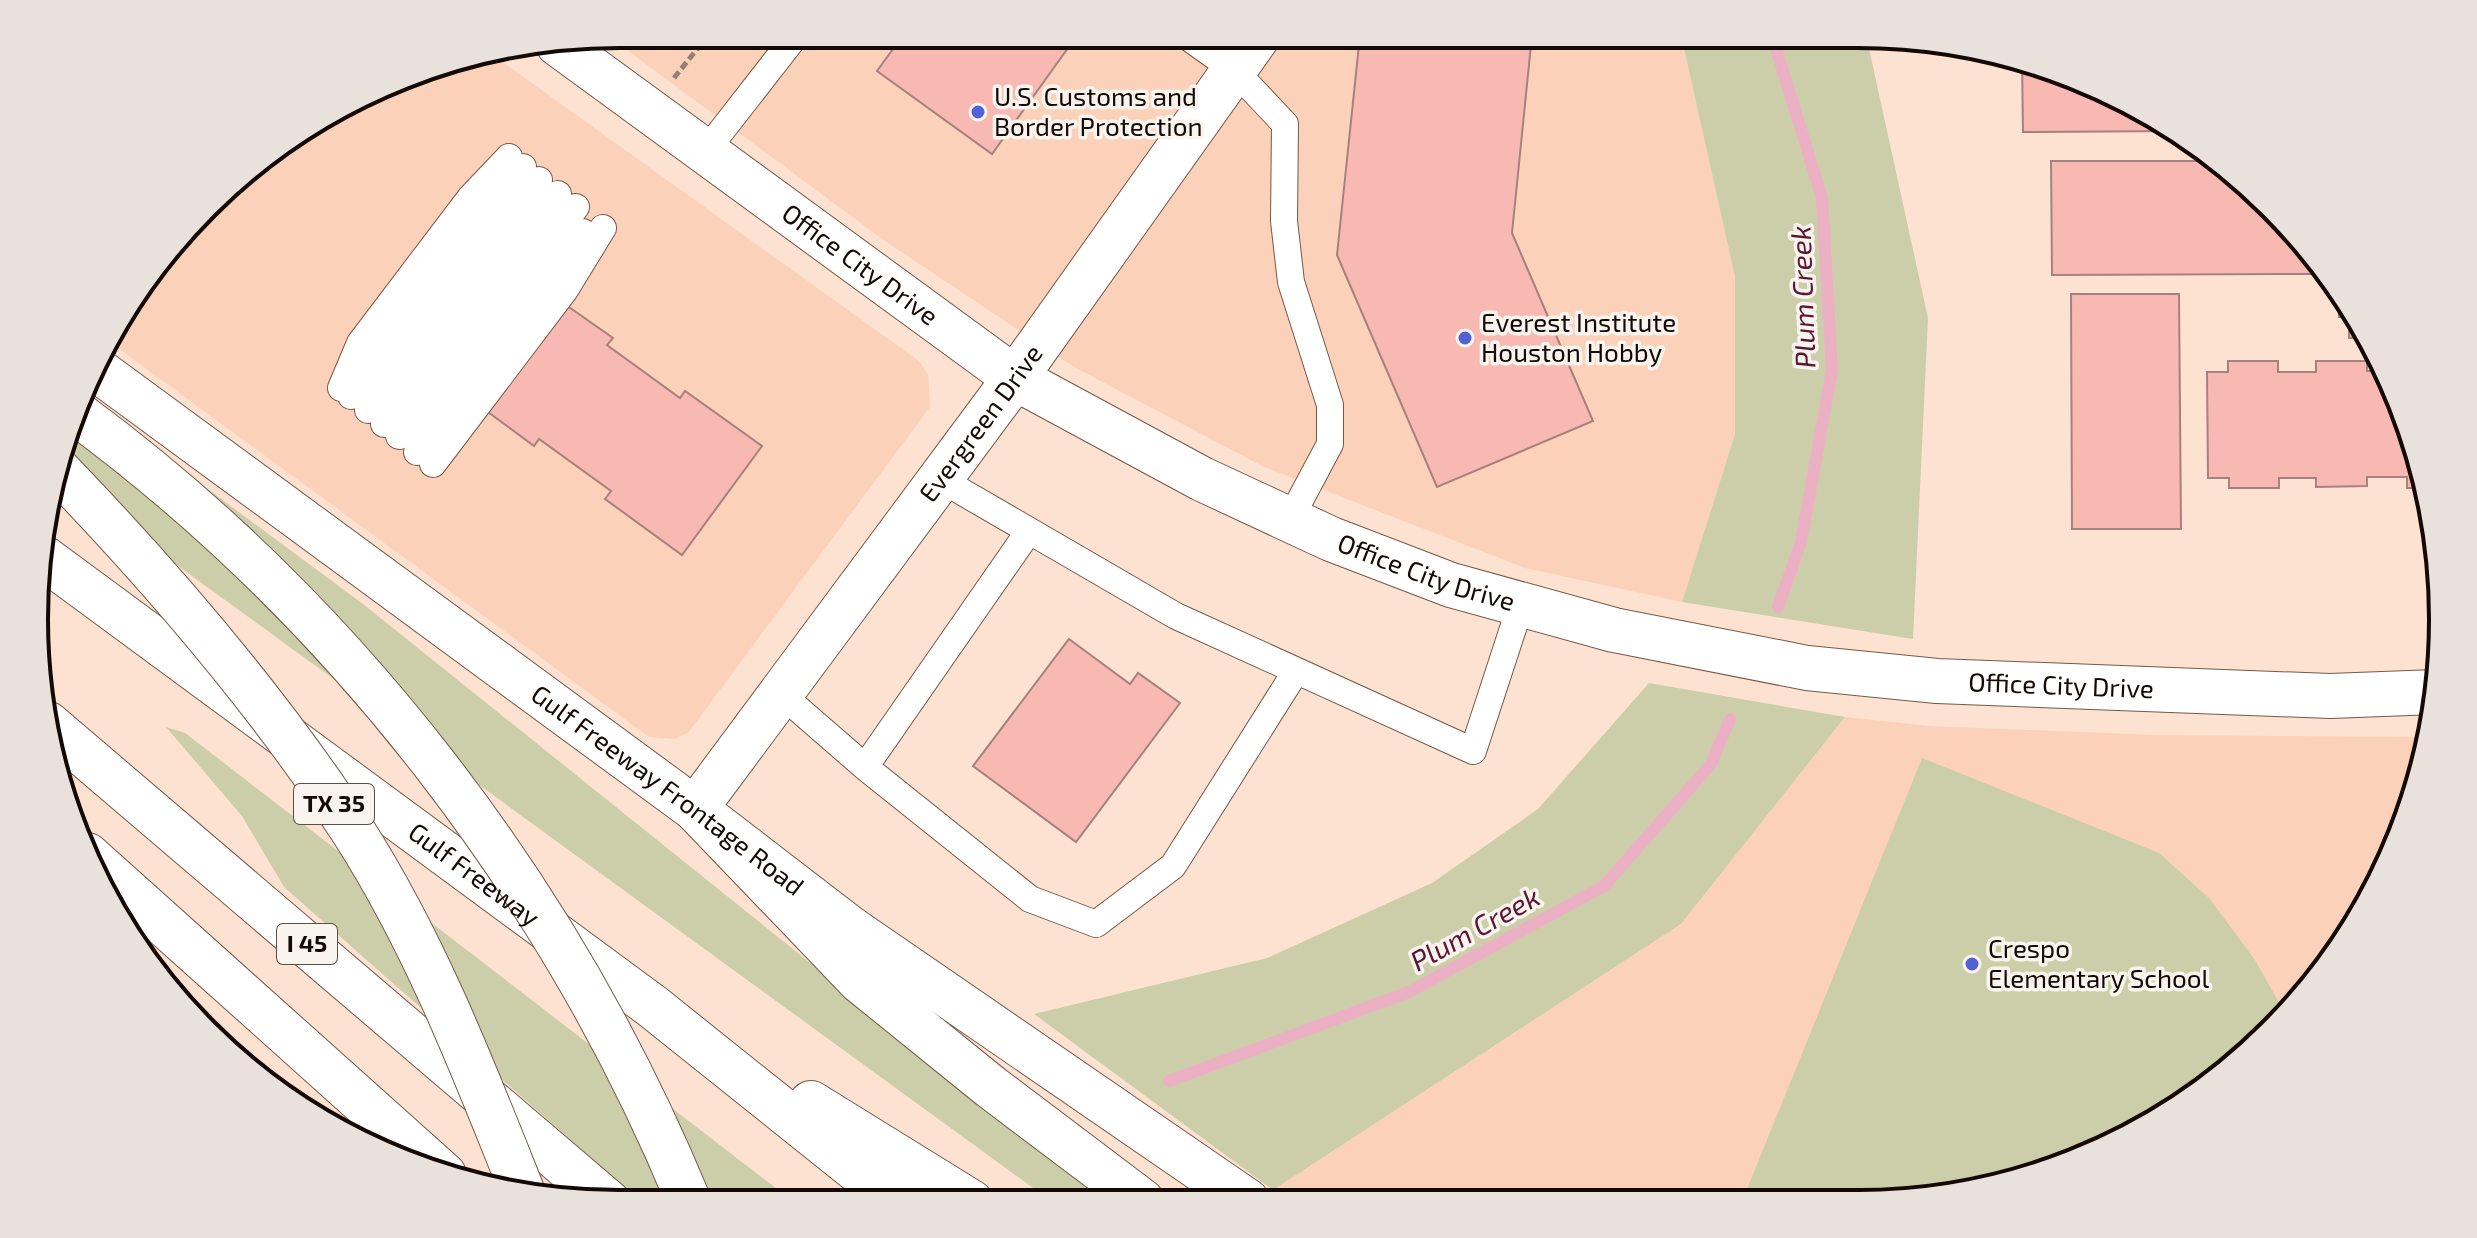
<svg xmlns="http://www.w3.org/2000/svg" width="2477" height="1238" font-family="'Exo 2',sans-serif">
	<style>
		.built { fill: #fbd2b9 }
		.green { fill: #cccea9 }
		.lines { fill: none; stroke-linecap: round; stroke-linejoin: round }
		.stream { stroke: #ecb0c4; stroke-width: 12 }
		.building { fill: #f8b9b2; stroke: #a7817d; stroke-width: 2 }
		.service-casing { stroke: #755947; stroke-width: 28 }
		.minor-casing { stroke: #755947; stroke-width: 46 }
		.tertiary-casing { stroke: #755947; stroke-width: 46 }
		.secondary-casing { stroke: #755947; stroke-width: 46 }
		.motorway-casing { stroke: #755947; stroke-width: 46 }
		.path { stroke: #948075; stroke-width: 5; stroke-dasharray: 8 4; stroke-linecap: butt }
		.service { stroke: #fff; stroke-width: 26 }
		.minor { stroke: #fff; stroke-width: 44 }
		.tertiary { stroke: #fff; stroke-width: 44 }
		.secondary { stroke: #fff; stroke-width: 44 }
		.motorway { stroke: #fff; stroke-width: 44 }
		.motorway-bridge-casing { stroke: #755947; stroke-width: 46; stroke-linecap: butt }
		.motorway-bridge { stroke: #fff; stroke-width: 44 }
		.poi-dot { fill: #5361d7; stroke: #faf4ef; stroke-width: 3 }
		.labels { text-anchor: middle; stroke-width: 7; stroke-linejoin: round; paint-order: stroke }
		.shield { fill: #faf4ef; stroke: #59504a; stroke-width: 2 }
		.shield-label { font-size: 24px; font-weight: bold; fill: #140904 }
		.poi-label { font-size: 26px; fill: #140904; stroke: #faf4ef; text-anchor: start }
		.street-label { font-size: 26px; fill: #140904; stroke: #faf4ef }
		.water-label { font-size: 28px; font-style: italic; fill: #5b1634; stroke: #faf4ef }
		.rim { fill: none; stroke: #140904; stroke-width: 4 }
	</style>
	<rect width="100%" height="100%" fill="#fde2d1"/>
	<path class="built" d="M619,34L1681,35L1735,277V434L1682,602L1525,568L1264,467L1074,367L885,241L608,36Z
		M493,55L919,361L928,374L930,407L688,733L674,739L649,737L107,340L113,326L179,233L263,155L431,65Z
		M1845,717L1930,726L2155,735L2429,737L2423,770L2383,877L2298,1004L2214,1083L2081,1160L1935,1199L1287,1201L1273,1190L1681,924Z"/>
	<path class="green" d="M1681,35H1866L1928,318L1913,639L1682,602L1735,434V277Z
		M85,398L363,604L1107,1201H1051L56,477Z
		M1649,683L1845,717L1681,924L1273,1190L1034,1014L1267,958L1432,883L1538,809Z
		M166,727L185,733L794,1202L642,1203L284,887L242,816Z
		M1922,758L2159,853L2209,898L2255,960L2286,1015L2214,1083L2081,1160L1935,1199H1743Z"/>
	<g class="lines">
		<path class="stream" d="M1772,35L1822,198L1832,370L1801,542L1778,607
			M1169,1081L1409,992L1604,886L1711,764L1730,719"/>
	</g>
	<path class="building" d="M904,34H1078L992,154L877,71Z
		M1360,35H1532L1512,233L1593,421L1437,487L1337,255Z
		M2022,59L2116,94L2176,131L2023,132Z
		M2051,161H2220L2298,233L2319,262V274L2052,275Z
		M2339,291L2364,326L2370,337L2349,338V317H2339Z
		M2071,294H2179L2181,529H2072Z
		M566,305L613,338L607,345L680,398L685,391L762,446L682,555L605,499L611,491L539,439L534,446L488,412Z
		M2228,361H2278V372H2316V361H2367V371H2385L2412,431L2425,488H2407V477H2367V486L2316,487V478H2279V488H2229V478H2208L2207,372H2228Z
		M1069,639L1130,684L1138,673L1180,703L1076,842L973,766Z"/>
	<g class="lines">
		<g class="service-casing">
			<path id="service" d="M1185,35L1234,70L1285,124L1284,221L1291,282L1330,405V444L1290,519
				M705,152L797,34
				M341,388L360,343L470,198L509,157
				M351,396L523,167
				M368,410L539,180
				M384,424L558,194
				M399,436L576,207
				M417,452L583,232
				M433,464L565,290L603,228
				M940,479L1176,616L1473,751L1521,604
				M781,694L865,767L1029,531
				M865,767L1030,899L1096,924L1173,866L1296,671"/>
		</g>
		<g class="minor-casing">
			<g id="minor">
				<path id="s1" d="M695,809L1015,378L1259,35"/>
			</g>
		</g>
		<g class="tertiary-casing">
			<g id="tertiary">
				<path id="s2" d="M558,44L1015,378L1202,479L1331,539L1451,585L1614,630L1807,668L1937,681L2330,696L2436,692"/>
			</g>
		</g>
		<g class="secondary-casing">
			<g id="secondary">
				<path id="s3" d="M96,369L695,809L851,929L1247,1201"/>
			</g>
		</g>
		<g class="motorway-casing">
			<g id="motorway">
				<path id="s4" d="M44,558L652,1006L897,1202"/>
				<path d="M48,724L609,1203"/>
				<path d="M695,809L860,981L991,1087L1142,1201"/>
				<path d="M87,855L444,1175"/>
				<path d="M811,1103L971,1202"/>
			</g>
		</g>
		<path class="path" d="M674,78L709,34"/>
		<use href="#service" class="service"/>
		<use href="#minor" class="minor"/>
		<use href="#tertiary" class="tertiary"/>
		<use href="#secondary" class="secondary"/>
		<use href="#motorway" class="motorway"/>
		<g class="motorway-bridge-casing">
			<path id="motorway-bridge" d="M79,415C348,614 562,894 689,1202
				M58,470C166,582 268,701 353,831C425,943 474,1070 523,1193"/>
		</g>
		<use href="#motorway-bridge" class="motorway-bridge"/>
	</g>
	<g class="poi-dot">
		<circle cx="978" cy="112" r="8"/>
		<circle cx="1465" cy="338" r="8"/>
		<circle cx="1972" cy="964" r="8"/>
	</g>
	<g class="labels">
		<g class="shield">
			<rect x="294" y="784" width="80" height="40" rx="6"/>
			<rect x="277" y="924" width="60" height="40" rx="6"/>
		</g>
		<g class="shield-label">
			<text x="334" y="812">TX 35</text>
			<text x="307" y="952">I 45</text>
		</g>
		<g class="poi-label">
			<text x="994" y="106">U.S. Customs and<tspan x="994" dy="30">Border Protection</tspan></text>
			<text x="1481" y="332">Everest Institute<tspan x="1481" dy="30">Houston Hobby</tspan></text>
			<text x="1988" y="958">Crespo<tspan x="1988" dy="30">Elementary School</tspan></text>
		</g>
		<g class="street-label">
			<text dy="9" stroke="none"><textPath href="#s2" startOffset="374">Office City Drive</textPath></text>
			<text dy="9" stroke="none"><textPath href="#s1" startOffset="480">Evergreen Drive</textPath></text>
			<text dy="9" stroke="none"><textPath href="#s2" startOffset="1022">Office City Drive</textPath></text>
			<text dy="9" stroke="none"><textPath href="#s2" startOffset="1670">Office City Drive</textPath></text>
			<text dy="9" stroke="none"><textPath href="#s3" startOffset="710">Gulf Freeway Frontage Road</textPath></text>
			<text dy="9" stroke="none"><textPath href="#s4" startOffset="534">Gulf Freeway</textPath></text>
		</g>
		<g class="water-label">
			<text transform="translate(1803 297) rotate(-92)" y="10">Plum Creek</text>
			<text transform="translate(1475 929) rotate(-29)" y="10">Plum Creek</text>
		</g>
	</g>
	<path d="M0 0H2477V1238H0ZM619 48H1858A571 571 0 0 1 2429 619V619A571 571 0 0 1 1858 1190H619A571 571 0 0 1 48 619V619A571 571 0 0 1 619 48Z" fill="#e8e1dc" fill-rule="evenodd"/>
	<path class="rim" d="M619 48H1858A571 571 0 0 1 2429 619V619A571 571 0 0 1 1858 1190H619A571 571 0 0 1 48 619V619A571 571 0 0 1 619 48Z"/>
</svg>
